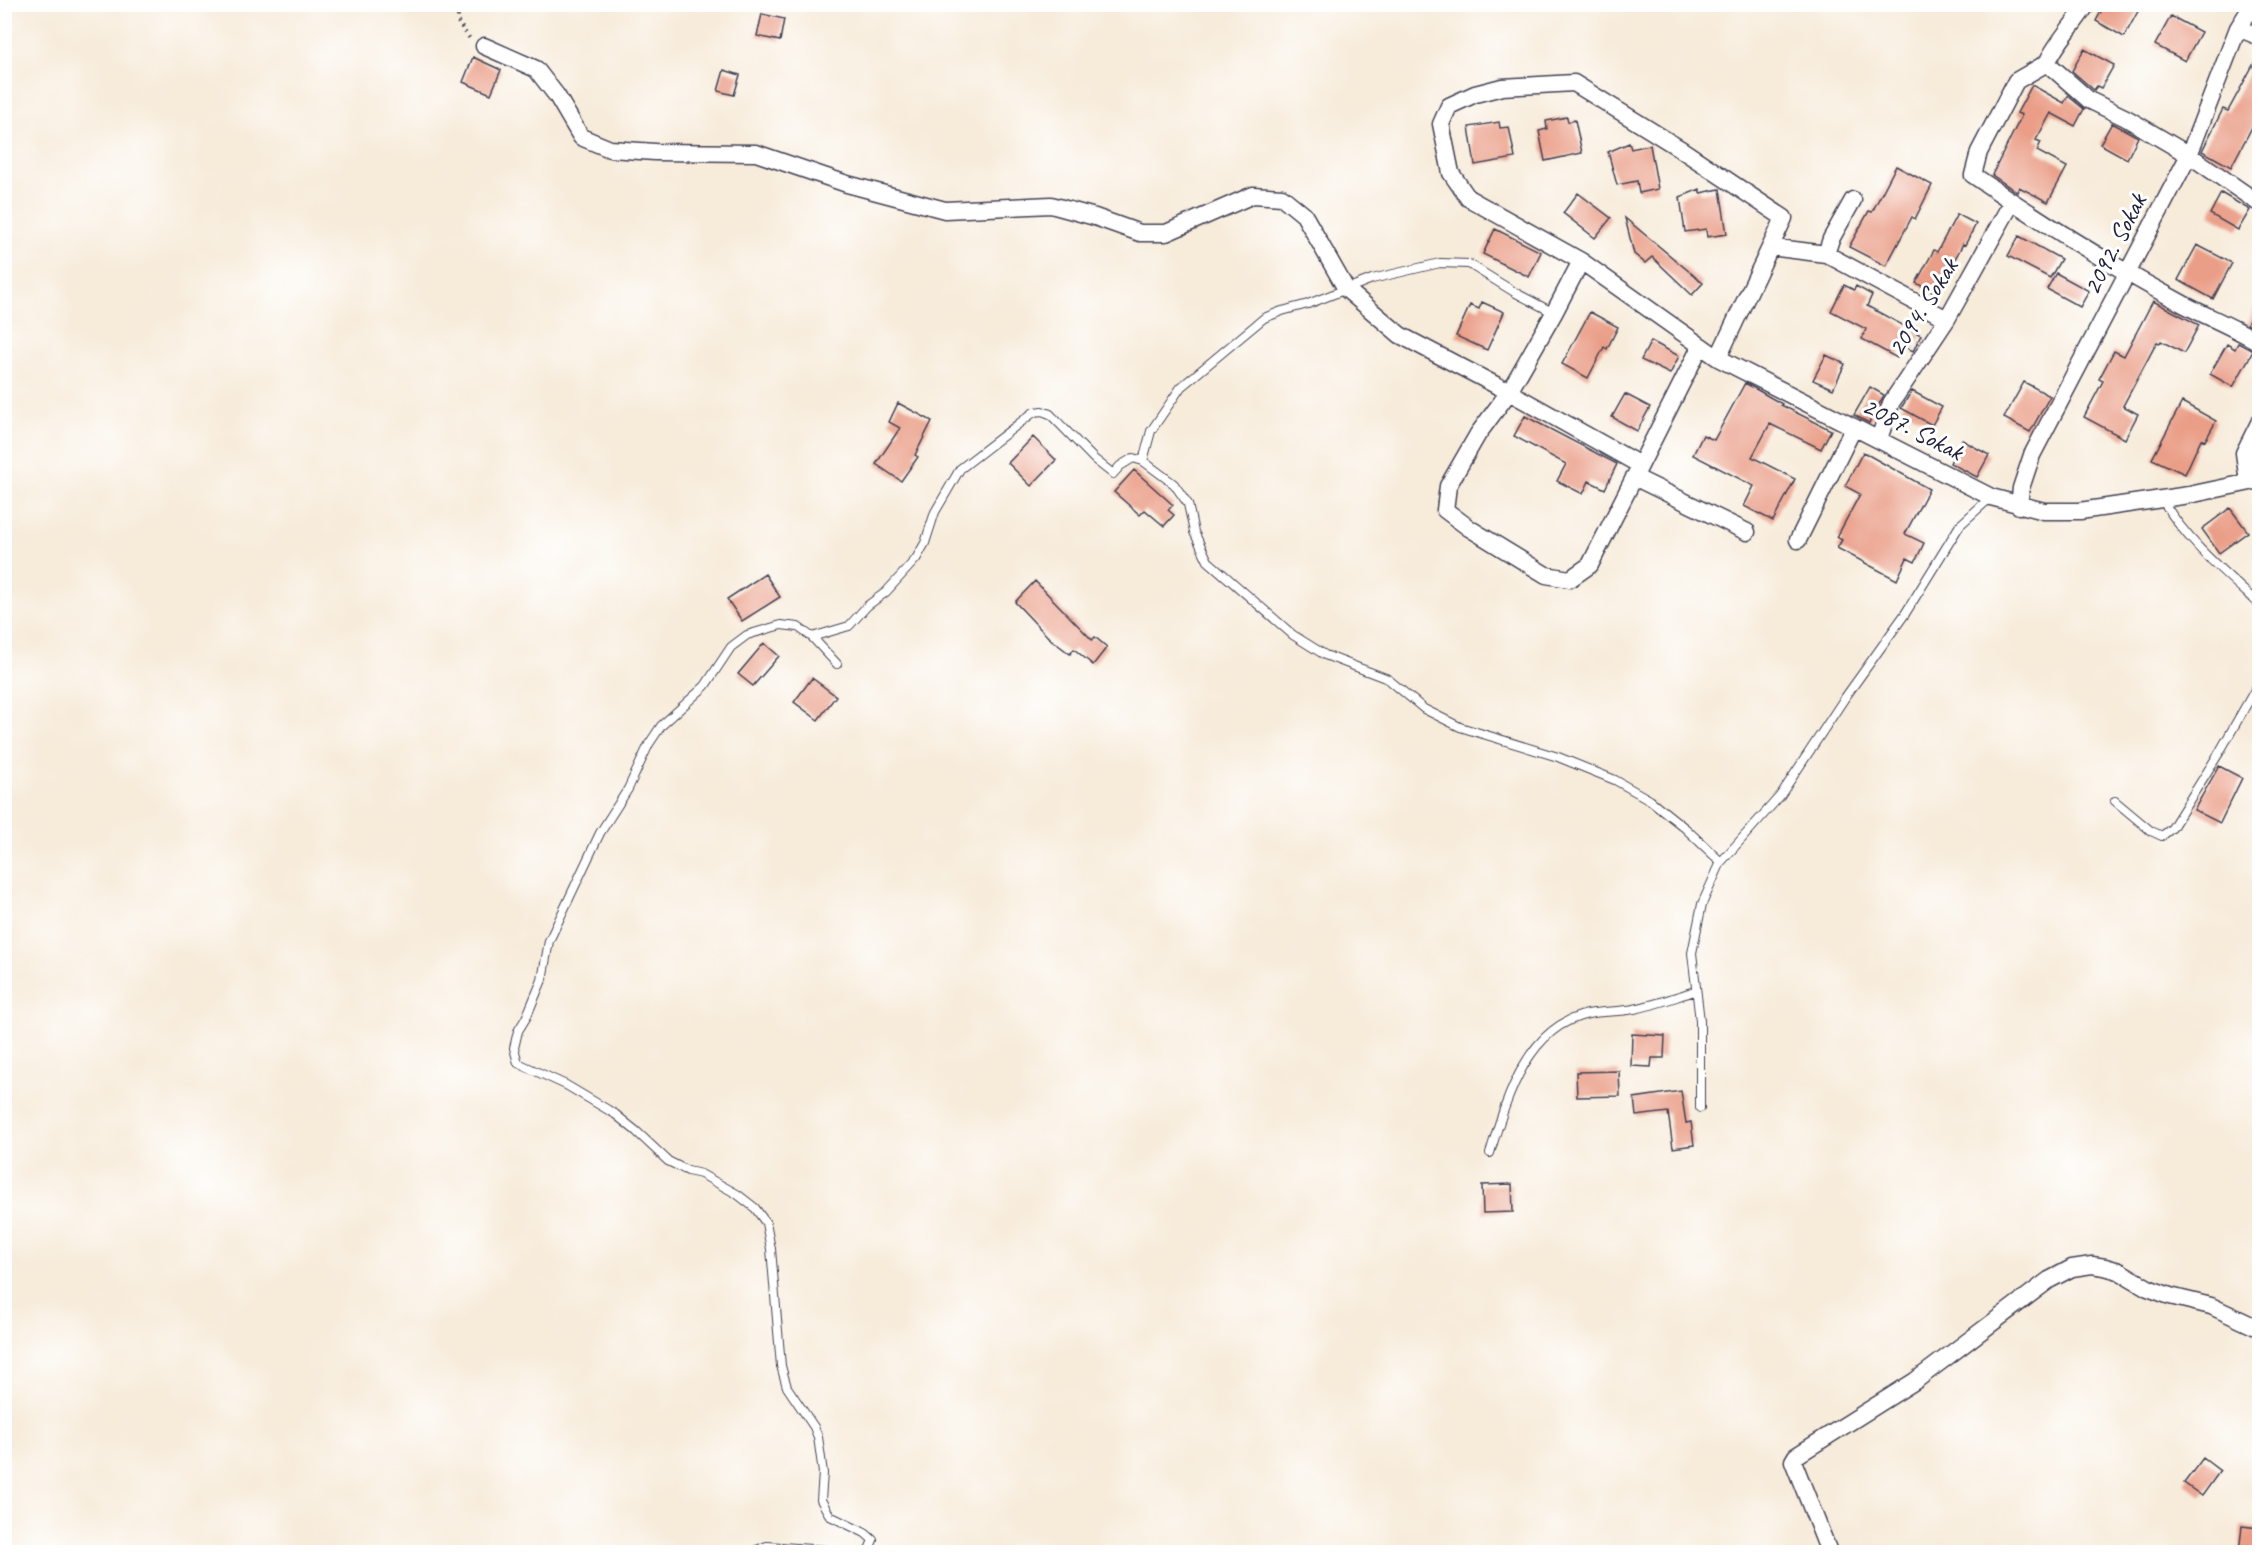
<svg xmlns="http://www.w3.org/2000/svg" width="2264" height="1557" font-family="Caveat,sans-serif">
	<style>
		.building { fill: #ea9e87 }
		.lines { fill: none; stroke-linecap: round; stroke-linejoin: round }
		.service-casing { stroke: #424053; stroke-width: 10 }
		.minor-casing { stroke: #424053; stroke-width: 19 }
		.path { stroke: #424053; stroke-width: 4; stroke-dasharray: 1.5 4.5; stroke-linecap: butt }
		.service { stroke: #fff; stroke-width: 8 }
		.minor { stroke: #fff; stroke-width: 16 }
		.labels { text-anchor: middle; stroke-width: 6; stroke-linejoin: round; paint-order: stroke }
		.street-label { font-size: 26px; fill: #22223b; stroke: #fff }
	</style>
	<rect width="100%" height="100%" fill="#fff"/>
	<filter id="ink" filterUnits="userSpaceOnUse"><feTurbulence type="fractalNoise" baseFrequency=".0167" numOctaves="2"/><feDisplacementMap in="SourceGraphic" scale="12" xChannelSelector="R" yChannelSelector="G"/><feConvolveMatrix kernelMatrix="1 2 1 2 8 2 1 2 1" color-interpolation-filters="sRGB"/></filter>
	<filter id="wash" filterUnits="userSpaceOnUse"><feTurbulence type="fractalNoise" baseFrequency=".008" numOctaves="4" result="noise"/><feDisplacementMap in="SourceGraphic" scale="24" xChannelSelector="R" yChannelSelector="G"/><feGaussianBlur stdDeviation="1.35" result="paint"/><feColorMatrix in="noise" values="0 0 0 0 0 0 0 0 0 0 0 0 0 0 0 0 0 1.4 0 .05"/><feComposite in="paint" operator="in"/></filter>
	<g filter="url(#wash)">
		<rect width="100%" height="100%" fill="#f7ebd9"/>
		<g id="blocks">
			<path class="building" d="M2105,4H2142L2124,37L2096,21Z
				M762,14L784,19L780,41L757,36Z
				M2171,16L2201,32L2185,61L2155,45Z
				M2084,49L2114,65L2101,88L2097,86L2094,90L2072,71Z
				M2259,54V114L2231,167L2202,151L2223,109L2228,111Z
				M473,57L501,70L491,94L463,82Z
				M724,70L740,75L734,95L718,91Z
				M2032,85L2064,103L2068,96L2084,109L2075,126L2051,113L2036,140L2041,142L2037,151L2067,167L2048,202L2019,187L2017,192L1992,175L2022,115L2017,113Z
				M1567,117L1568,122L1575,120L1582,153L1545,161L1539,131L1547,129L1546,121Z
				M1499,122L1500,128L1509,127L1515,158L1475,165L1469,127Z
				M2112,123L2138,137L2127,159L2100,144Z
				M1629,143L1631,149L1650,145L1658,189L1639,193L1637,181L1617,185L1608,152Z
				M1896,166L1932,185L1915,219L1912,217L1886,266L1849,247L1869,211L1872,212Z
				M1700,189V193L1720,189L1727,234L1707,237L1706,229L1685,232L1680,197Z
				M1578,193L1611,218L1595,238L1563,213Z
				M2221,193L2250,210L2238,230L2210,214Z
				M1957,214L1976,224L1965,245L1963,244L1936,294L1916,283L1934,250L1937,252Z
				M1625,218L1703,283L1692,295L1652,257L1645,263L1634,254Z
				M1495,229L1541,252L1529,277L1483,254Z
				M2019,236L2061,259L2050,278L2008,256Z
				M2197,245L2232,263L2213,299L2178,280Z
				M2056,273L2089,291L2080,307L2047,289Z
				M1844,285L1854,290L1856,286L1872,295L1867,306L1921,335L1913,351L1903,346L1897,358L1862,339L1866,329L1831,311Z
				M2259,300V330L2247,324Z
				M2153,301L2199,325L2184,353L2161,341L2160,343L2157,342L2123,406L2138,414L2125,439L2084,417L2103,381L2099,379L2114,351L2124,356Z
				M1482,302L1504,312L1487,350L1456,336L1470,305L1479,309Z
				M1590,312L1618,327L1607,349L1604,347L1588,378L1562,364Z
				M1651,341L1679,356L1670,374L1641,360Z
				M2238,343L2253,351L2233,387L2210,374L2227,344L2235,349Z
				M1826,355L1845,364L1833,389L1813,380Z
				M2024,382L2050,396L2030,432L2004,418Z
				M1745,383L1782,404L1781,405L1831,430L1821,449L1770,424L1752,457L1795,479L1773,521L1744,506L1754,486L1693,455L1703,435L1714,440Z
				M1870,387L1884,395L1869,423L1854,415Z
				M1912,391L1942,407L1932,425L1901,408Z
				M1625,394L1650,407L1637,431L1612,417Z
				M2182,402L2216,421L2205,441L2201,439L2185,474L2152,459Z
				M898,403L932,421L915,455L918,457L901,481L876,464L900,428L889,422Z
				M1525,416L1617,464L1605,489L1589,481L1583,494L1557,481L1566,464L1514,436Z
				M1033,437L1056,460L1031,486L1008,463Z
				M1962,440L1989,455L1977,477L1950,463Z
				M1863,452L1929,489L1905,534L1924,543L1915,562L1907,558L1897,580L1837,548L1842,540L1837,537L1860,494L1845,486Z
				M1134,470L1173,505L1168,510L1174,515L1164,526L1145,510L1140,515L1114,492Z
				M2230,508L2248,532L2219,553L2202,529Z
				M765,574L780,597L742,621L727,599Z
				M1035,581L1092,640L1095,637L1107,647L1093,665L1074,649L1070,654L1049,638L1015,602Z
				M764,643L779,656L753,686L738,674Z
				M812,678L836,696L818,720L794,702Z
				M2219,766L2242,778L2220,823L2194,810Z
				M1632,1034L1665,1036L1664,1058H1652L1651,1067L1631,1066Z
				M1619,1071L1620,1096L1577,1097L1576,1072Z
				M1681,1091L1686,1123L1691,1122L1694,1145L1673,1148L1668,1112L1636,1116L1634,1098Z
				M1512,1184L1513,1212L1483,1213L1482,1185Z
				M2203,1458L2220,1471L2202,1496L2184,1483Z
				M2242,1526L2259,1528V1552H2239Z"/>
		</g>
	</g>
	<g filter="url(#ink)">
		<use href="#blocks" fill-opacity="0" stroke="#424053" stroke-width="1.5"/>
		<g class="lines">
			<g class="service-casing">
				<path id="service" d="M1143,461L1174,484L1188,504L1194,532L1208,561L1293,635L1325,655L1388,679L1424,709L1460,727L1558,757L1615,780L1650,800L1685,828L1721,862
					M2162,499C2186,541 2224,572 2260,605
					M812,637L798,627L781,625L747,635L731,647L705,686L661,726L649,744L628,789L600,833L549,941L542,980L526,1018L518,1031L514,1048L518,1063L566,1085L615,1114L636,1131L668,1161L688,1171L701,1174L737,1194L755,1208L766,1223L771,1249L781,1366L787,1387L814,1427L818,1437L823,1473L821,1500L830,1516L865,1533L873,1540L868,1552
					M837,664L812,637L849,626L867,606L886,592L916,559L925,543L935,512L960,469L1034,412L1042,411L1050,414L1094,459L1113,474L1120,466L1133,458L1143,461L1151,431L1181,387L1264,318L1282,311L1308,304L1372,279L1440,263L1469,264L1516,293L1554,313
					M2115,801L2151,831L2162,836L2172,828L2219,753L2260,681
					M1700,1108V1021L1692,953L1702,904L1721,862L1780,796L1844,699L1905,614L1960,525L1991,497
					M1490,1153C1506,1101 1526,1027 1588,1014C1603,1011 1619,1012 1634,1009C1655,1005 1675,997 1695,991
					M752,1552L767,1546L826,1550L834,1552"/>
			</g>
			<g class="minor-casing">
				<path id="minor" d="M2087,4C2074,25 2057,41 2047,63L2089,100L2126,118L2189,155L2260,204
					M2238,28L2260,37
					M484,46L536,69L557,96L581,137L610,149L655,152L756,153L847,184L945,210L1051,205L1095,217L1140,233H1166L1253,195L1282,197L1304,215L1346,289L1400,335L1509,392L1640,465
					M2047,63L2016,81L1979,152L1973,175C2041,222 2112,266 2185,305C2210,318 2236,328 2260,343
					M1853,200L1831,239L1826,254L1947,319
					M1770,247L1826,254
					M1581,261L1554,313L1509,392L1478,434L1448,486L1445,510L1469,528L1546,575L1570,579L1590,565L1700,347
					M1718,358L1784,218L1679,148L1574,83L1502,87L1475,94L1449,106L1441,124L1451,173L1468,198L1581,261L1718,358L1991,497L2044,511H2080L2189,495L2260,480
					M1879,439L1891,403L1947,319L2012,202
					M1634,477L1747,532
					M2248,482L2244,453L2260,421
					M2019,506L2021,488L2032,455L2189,155L2238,28L2253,4
					M1798,540L1854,427
					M1829,1552L1793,1461L1796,1456L1915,1381L2049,1280L2072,1268L2092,1265L2105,1267L2119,1271L2148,1288L2170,1296L2211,1306L2260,1329"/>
			</g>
			<path class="path" d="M458,4V22L470,39"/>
			<use href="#service" class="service"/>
			<use href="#minor" class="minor"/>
		</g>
	</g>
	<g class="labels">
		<g class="street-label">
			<text transform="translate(2114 244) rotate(-63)" y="9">2092. Sokak</text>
			<text transform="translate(1922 307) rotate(-58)" y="9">2094. Sokak</text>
			<text transform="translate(1913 428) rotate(27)" y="9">2087. Sokak</text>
		</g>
	</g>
	<rect width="2264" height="1557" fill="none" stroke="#fff" stroke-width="24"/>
</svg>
